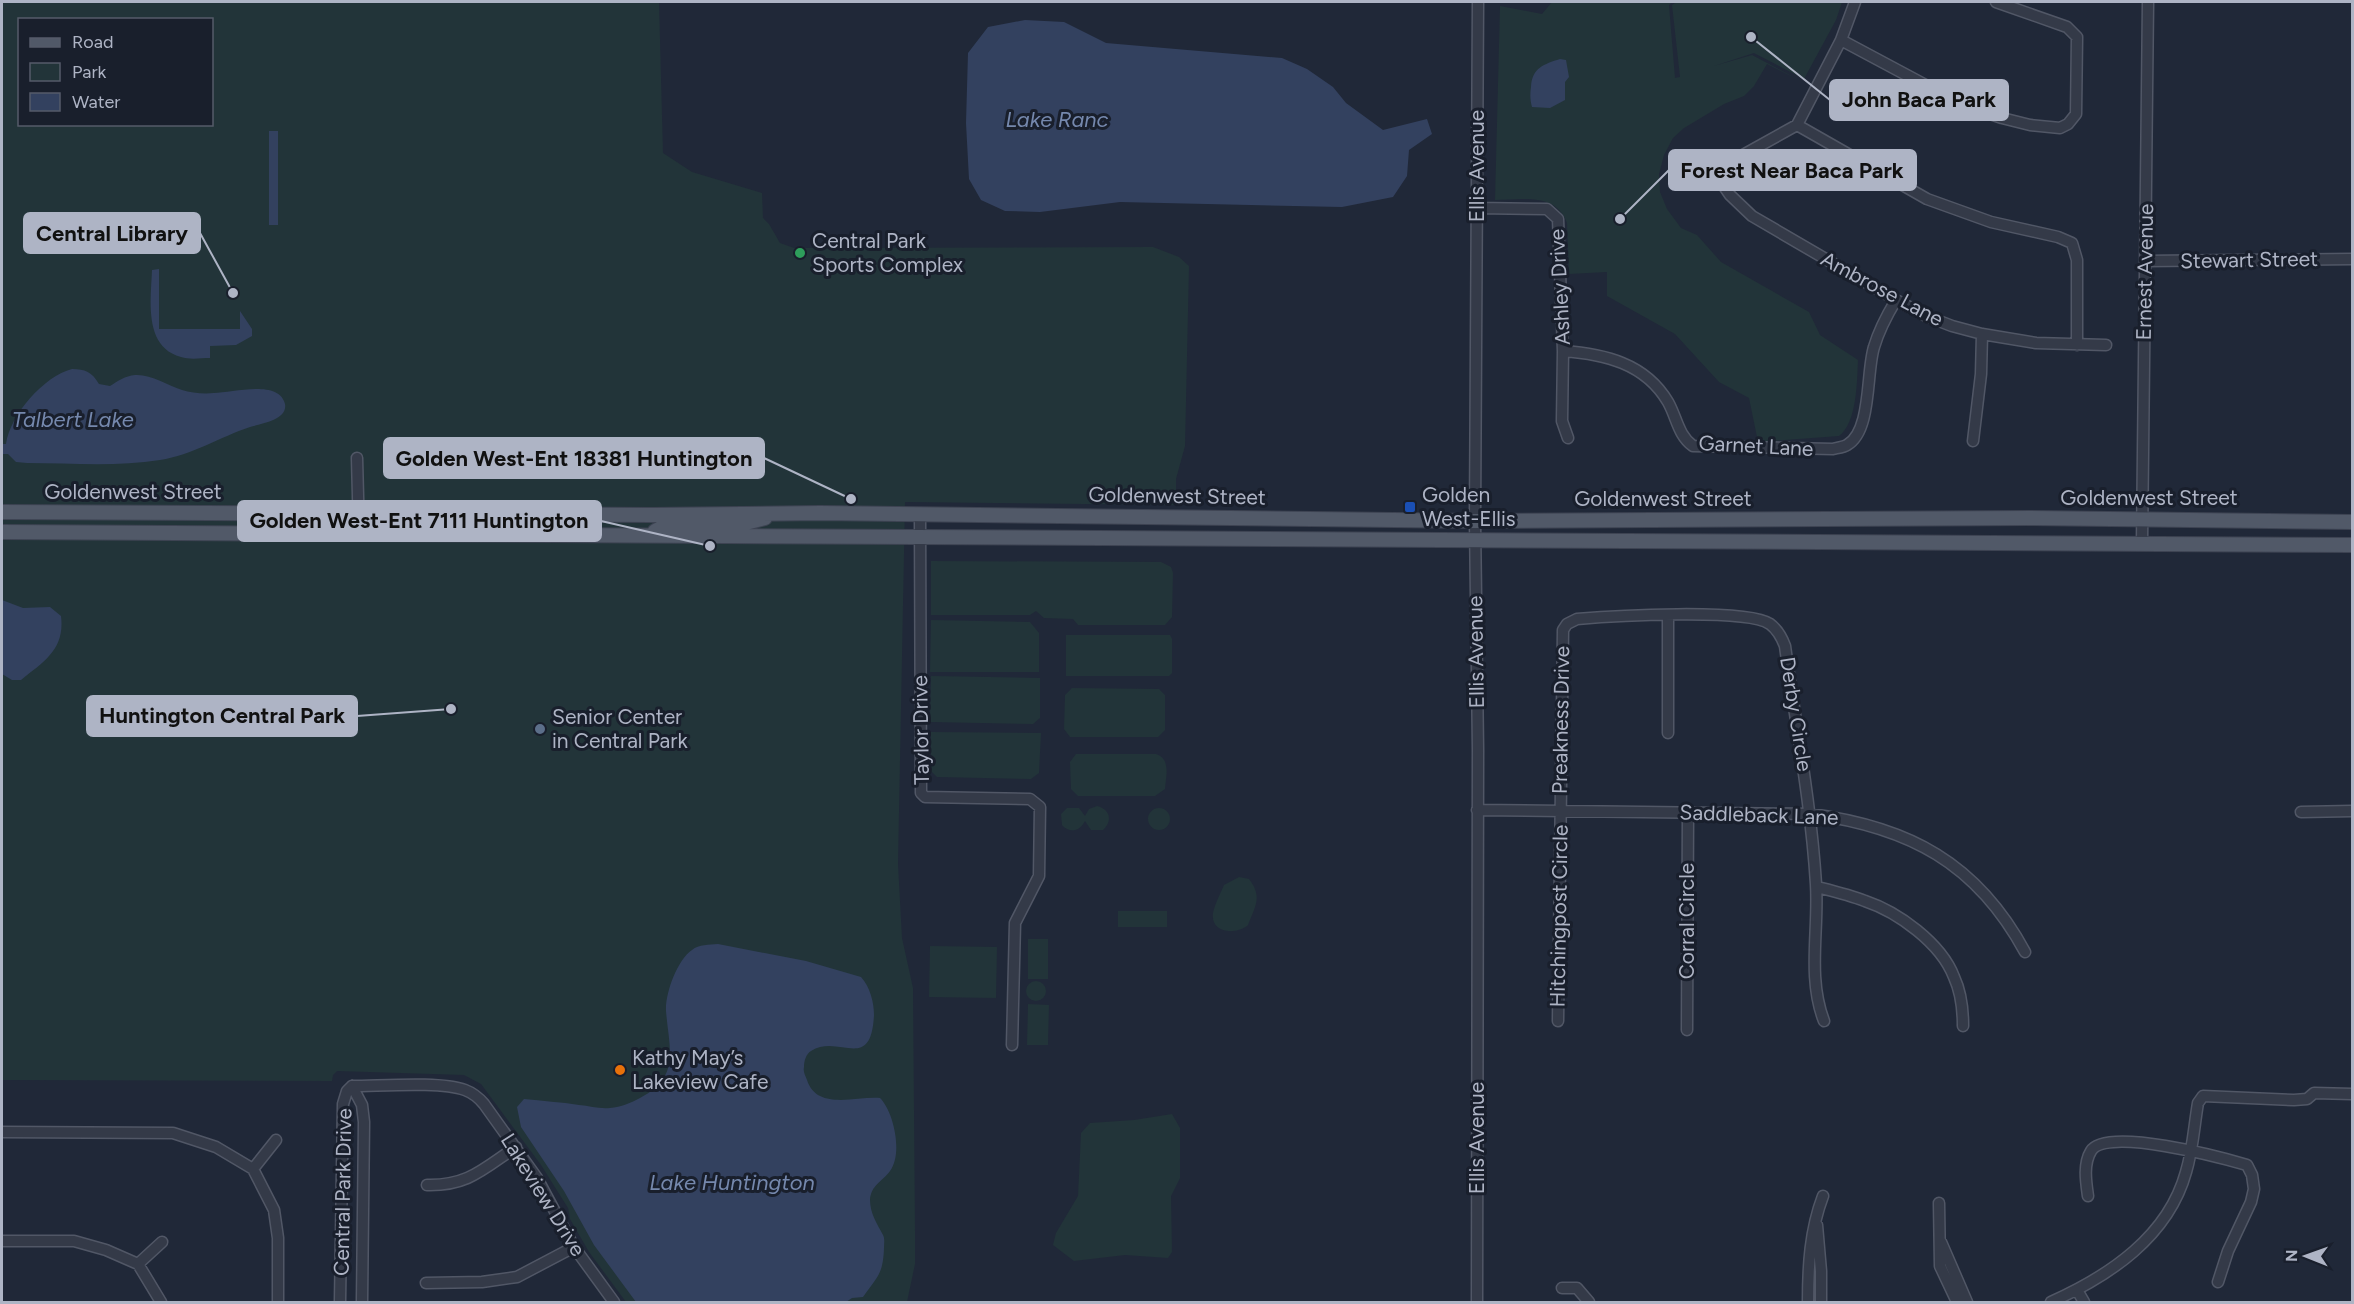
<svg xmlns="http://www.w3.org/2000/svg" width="2354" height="1304" font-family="Figtree,sans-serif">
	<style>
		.green { fill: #223439; fill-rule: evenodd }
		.water { fill: #33415f }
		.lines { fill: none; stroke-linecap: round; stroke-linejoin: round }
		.minor-casing { stroke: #515766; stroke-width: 13 }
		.major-casing { stroke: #3d4352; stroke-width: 16 }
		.minor { stroke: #343a48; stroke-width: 10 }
		.major { stroke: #515968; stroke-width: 14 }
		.leisure-dot { fill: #2e9e5b; stroke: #191f2c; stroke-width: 2 }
		.transit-dot { fill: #1a4fb4; stroke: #191f2c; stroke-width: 2 }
		.service-dot { fill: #5c6f8a; stroke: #191f2c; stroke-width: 2 }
		.food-dot { fill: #e8710a; stroke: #191f2c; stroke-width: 2 }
		.labels { text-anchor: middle; stroke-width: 6; stroke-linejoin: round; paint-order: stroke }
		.street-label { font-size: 21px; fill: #aeb4c5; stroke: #191f2c }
		.poi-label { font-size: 21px; fill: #aeb4c5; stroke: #191f2c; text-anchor: start }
		.water-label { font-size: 22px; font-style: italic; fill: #7588ad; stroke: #191f2c }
		.leader { fill: none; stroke: #aeb4c5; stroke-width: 2 }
		.callout-dot { fill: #aeb4c5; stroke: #191f2c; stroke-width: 2 }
		.callout { fill: #aeb4c5; stroke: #aeb4c5; stroke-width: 2 }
		.callout-label { font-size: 22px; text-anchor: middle; font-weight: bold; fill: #111 }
	</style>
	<rect width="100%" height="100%" fill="#202838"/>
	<path class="green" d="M2,2L336,3L659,2L663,153L692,172L762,193L763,218L769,224L780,243L794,248L1153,247L1179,257L1189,266L1185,446L1176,479V505L905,502L898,864L902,938L913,988L915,1231V1264L907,1302H626L589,1252L570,1219L568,1208L541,1165L481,1084L464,1075L337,1071L333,1075L332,1081L2,1080ZM20,20H212V124H20Z
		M1552,2H1672L1669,5L1675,78L1680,77L1672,5L1677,2H1842L1836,20L1804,79L1754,53L1714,66L1752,55L1803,82L1767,64L1754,86L1744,96L1724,104L1684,128L1673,138L1664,155L1659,174L1660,192L1667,209L1681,228L1697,235L1721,262L1809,312L1820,335L1858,360C1857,381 1857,423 1839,436L1758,442L1749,398L1719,382L1675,334L1607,296V272L1569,274L1567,223C1556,192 1521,200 1495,200L1500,6L1542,14Z
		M931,561L1161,562L1171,567L1173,573L1172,617L1165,625H1078L1073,619L1044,618L1036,611L1030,615H931Z
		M931,620L1030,622L1039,633V672H930Z
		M1066,635H1170L1172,639V673L1169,676H1066Z
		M931,676L1040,678V718L1033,724L930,722Z
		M1072,688L1159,689L1165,695V730L1158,737H1070L1064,729L1065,695Z
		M931,732L1041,733L1039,773L1031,779L937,777L931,771Z
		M1076,754H1156C1171,759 1166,776 1165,789L1155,796H1078L1071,789L1070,762Z
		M1097,806C1110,809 1113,821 1103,830H1091L1085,821C1080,831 1070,834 1062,825L1061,814L1067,808H1079L1085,816L1089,809Z
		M1148 819a11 11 0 1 1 22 0a11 11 0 1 1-22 0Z
		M1239,877L1249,879C1263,897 1255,906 1248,925C1237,935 1210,934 1213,913C1215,904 1220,894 1224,885Z
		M1118,911H1167V927H1118Z
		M1028,939H1048V979H1028Z
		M930,946L997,947L996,998L929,997Z
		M1026 991a10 10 0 1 1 20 0a10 10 0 1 1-20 0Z
		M1028,1004L1049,1005L1048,1045H1027Z
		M1172,1114L1180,1128V1178L1171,1196L1172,1252L1168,1258L1125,1255L1074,1261L1053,1245L1056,1233L1078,1196L1081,1133L1090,1123L1134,1120Z"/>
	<path class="water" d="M1025,20L1064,22L1106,43L1282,58L1307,69L1333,87L1346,103L1383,130L1427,119L1432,134L1409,150L1407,176L1393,197L1342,207L1120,202L1040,212L1005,211L981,200L969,179L966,123L968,53L988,27Z
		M1560,59L1566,60L1569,77L1565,82V100L1550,108L1532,107C1530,100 1530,94 1531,87C1532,68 1544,64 1560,59Z
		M269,131H278V225H269Z
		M159,269V329H240V311L252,329V336L236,345L210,346V358C201,358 190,360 181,357C143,347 151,299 152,270Z
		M72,369C85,369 92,372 99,384L110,386C118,381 125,376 135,375C151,374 167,385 182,390C191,393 204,394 214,393C232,393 279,379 285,404C288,420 260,424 250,427C220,437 192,455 160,460C116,467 71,463 27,463L16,462L8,454H2V444H6C10,415 44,376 72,369Z
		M2,600L23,608L50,607L61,616C65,649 45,661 21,680H12L2,674Z
		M718,944L806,961L861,977C870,987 874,1002 874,1015C871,1074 839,1033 811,1051C806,1054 804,1061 804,1067C803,1072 805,1075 807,1080C817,1111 856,1096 880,1098C894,1112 903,1154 890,1171C882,1182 871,1185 870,1200C870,1213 877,1224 883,1235C885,1239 884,1243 884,1248C883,1274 878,1276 863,1297L852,1298L846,1302H636L594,1245L564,1191L521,1127L517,1107L524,1099C542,1101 561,1102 579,1105C590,1106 599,1109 610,1108C621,1107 631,1103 640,1098C681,1077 669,1049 666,1011C665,994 677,960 692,950C699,944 709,945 718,944Z"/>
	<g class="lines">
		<g class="minor-casing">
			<path id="minor" d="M1855,2L1841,40L1797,125L1743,155L1719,179L1730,195L1752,216L1896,300L1926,316L1952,326L1982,334L2036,343L2106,345
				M1841,40L1959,103L2002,118L2030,125L2060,128L2068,124L2076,114L2077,37L2067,27L1996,2
				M1797,125L1927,199L1991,222L2058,237L2072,243L2077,260V345
				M1477,208L1547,209L1558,219L1563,351L1562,421L1568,438
				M2146,261L2352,259
				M1563,351C1604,354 1645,363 1668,402C1677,418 1678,435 1693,446L1833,449C1837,448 1844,447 1847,445C1872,431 1866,372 1874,347C1879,330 1887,315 1896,300
				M1973,441L1981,374L1982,334
				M357,458L359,534
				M920,515L921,793L925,797L1030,799L1040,807L1039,876L1015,923L1012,1045
				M2142,543L2148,2
				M1668,733V616
				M1477,810L1811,814C1909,827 1977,863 2025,952
				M2301,812L2352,811
				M1817,887C1833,891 1850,895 1865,901C1898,912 1941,943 1954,977C1961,992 1963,1009 1963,1026
				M1558,1021L1563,630L1567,624L1577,619C1611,616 1746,608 1770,624C1778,630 1782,638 1785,646C1796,726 1811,804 1816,884C1819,930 1807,977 1824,1021
				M1687,1030L1688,811
				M352,1086C381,1086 440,1081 465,1090C473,1093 479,1098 484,1104L537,1178L574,1247L614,1302
				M352,1086L362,1105L364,1122L362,1302
				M2,1132L173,1133L216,1147L253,1169
				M253,1169L274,1210L278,1238V1302
				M253,1169L276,1140
				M427,1185C468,1186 483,1169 516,1147
				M2088,1196C2086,1182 2083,1164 2091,1151C2105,1126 2223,1158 2247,1165L2252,1175L2254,1189L2251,1202L2228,1251L2218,1282
				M1939,1203L1940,1266L1957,1302
				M1817,1225L1821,1271V1302
				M2,1241H74L106,1250L138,1264L161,1302
				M1941,1242L1967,1302
				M138,1264L162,1242
				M426,1283L482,1282L517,1277L574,1247
				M1562,1288H1577L1589,1302
				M2077,1290L2084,1302
				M340,1302L343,1104L347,1091L352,1086
				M1477,1302L1478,750L1475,521L1478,2
				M1808,1302C1808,1266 1810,1230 1823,1196
				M2051,1302C2109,1276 2168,1237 2186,1172C2193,1149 2194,1126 2198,1103L2203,1096L2294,1100L2307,1099L2314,1093L2352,1094"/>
		</g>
		<g class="major-casing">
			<path id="major" d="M2,512L652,515L820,513L1475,521L2027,518L2352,522
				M655,531L664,526H734L765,518
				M2,532L2352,545"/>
		</g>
		<use href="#minor" class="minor"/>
		<use href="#major" class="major"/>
	</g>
	<circle class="leisure-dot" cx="800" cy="253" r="6"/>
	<rect class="transit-dot" x="1404" y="501" width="12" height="12" rx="3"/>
	<circle class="service-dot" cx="540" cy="729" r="6"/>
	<circle class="food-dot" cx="620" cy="1070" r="6"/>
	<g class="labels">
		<g class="street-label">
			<text transform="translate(1477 166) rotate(-90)" y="7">Ellis Avenue</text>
			<text transform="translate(2249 260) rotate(-1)" y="7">Stewart Street</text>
			<text transform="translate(2145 272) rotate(-89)" y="7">Ernest Avenue</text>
			<text transform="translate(1560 287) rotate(-93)" y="7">Ashley Drive</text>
			<text transform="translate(1882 289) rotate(28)" y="7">Ambrose Lane</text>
			<text transform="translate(1756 446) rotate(3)" y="7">Garnet Lane</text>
			<text x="133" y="499">Goldenwest Street</text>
			<text transform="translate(1177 496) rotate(1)" y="7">Goldenwest Street</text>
			<text x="2149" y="505">Goldenwest Street</text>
			<text x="1663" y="506">Goldenwest Street</text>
			<text transform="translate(1476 652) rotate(-91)" y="7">Ellis Avenue</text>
			<text transform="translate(1796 714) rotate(81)" y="7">Derby Circle</text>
			<text transform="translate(1561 720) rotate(-89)" y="7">Preakness Drive</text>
			<text transform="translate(921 730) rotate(-91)" y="7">Taylor Drive</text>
			<text transform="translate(1759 815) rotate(2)" y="7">Saddleback Lane</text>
			<text transform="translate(1559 916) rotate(-89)" y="7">Hitchingpost Circle</text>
			<text transform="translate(1687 921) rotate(-90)" y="7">Corral Circle</text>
			<text transform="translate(1477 1138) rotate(-90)" y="7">Ellis Avenue</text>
			<text transform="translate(343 1192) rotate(-89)" y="7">Central Park Drive</text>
			<text transform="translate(543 1195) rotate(58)" y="7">Lakeview Drive</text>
		</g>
		<g class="poi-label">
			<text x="812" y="248">Central Park<tspan x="812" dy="24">Sports Complex</tspan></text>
			<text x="1422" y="502">Golden<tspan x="1422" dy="24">West-Ellis</tspan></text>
			<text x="552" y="724">Senior Center<tspan x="552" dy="24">in Central Park</tspan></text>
			<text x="632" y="1065">Kathy May’s<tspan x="632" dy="24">Lakeview Cafe</tspan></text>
		</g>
		<g class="water-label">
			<text x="1057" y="127">Lake Ranc</text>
			<text x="73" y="427">Talbert Lake</text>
			<text x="732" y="1190">Lake Huntington</text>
		</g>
	</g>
	<path class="leader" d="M1751 37L1830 100M1620 219L1669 170M233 293L200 233M851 499L764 458M710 546L601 521M451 709L357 716"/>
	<g class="callout-dot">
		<circle cx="1751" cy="37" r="6"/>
		<circle cx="1620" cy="219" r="6"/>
		<circle cx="233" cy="293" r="6"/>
		<circle cx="851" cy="499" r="6"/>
		<circle cx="710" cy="546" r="6"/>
		<circle cx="451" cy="709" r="6"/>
	</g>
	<g class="callout">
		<rect x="1830" y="80" width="178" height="40" rx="6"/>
		<rect x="1669" y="150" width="247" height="40" rx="6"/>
		<rect x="24" y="213" width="176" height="40" rx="6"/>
		<rect x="384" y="438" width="380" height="40" rx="6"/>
		<rect x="238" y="501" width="363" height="40" rx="6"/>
		<rect x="87" y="696" width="270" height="40" rx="6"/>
	</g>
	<g class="callout-label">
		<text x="1919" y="107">John Baca Park</text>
		<text x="1792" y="178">Forest Near Baca Park</text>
		<text x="112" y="241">Central Library</text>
		<text x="574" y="466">Golden West-Ent 18381 Huntington</text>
		<text x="419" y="528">Golden West-Ent 7111 Huntington</text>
		<text x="222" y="723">Huntington Central Park</text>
	</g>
	<rect width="2354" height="1304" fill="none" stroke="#aeb4c5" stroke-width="6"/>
	<rect x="18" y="18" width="195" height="108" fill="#191f2c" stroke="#555b69" stroke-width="1.5"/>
	<rect x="30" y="38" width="30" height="9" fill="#515968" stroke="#555b69" stroke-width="1.5"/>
	<text x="72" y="48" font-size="18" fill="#aeb4c5">Road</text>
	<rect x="30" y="63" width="30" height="18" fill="#223439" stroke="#555b69" stroke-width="1.5"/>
	<text x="72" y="78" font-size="18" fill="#aeb4c5">Park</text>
	<rect x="30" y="93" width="30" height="18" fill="#33415f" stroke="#555b69" stroke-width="1.5"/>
	<text x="72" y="108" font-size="18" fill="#aeb4c5">Water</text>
	<g transform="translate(2306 1256) rotate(271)" stroke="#191f2c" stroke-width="4.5" paint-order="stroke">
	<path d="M0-4.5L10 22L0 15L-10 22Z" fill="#aeb4c5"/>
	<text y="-9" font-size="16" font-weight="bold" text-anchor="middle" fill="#aeb4c5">N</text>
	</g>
</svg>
